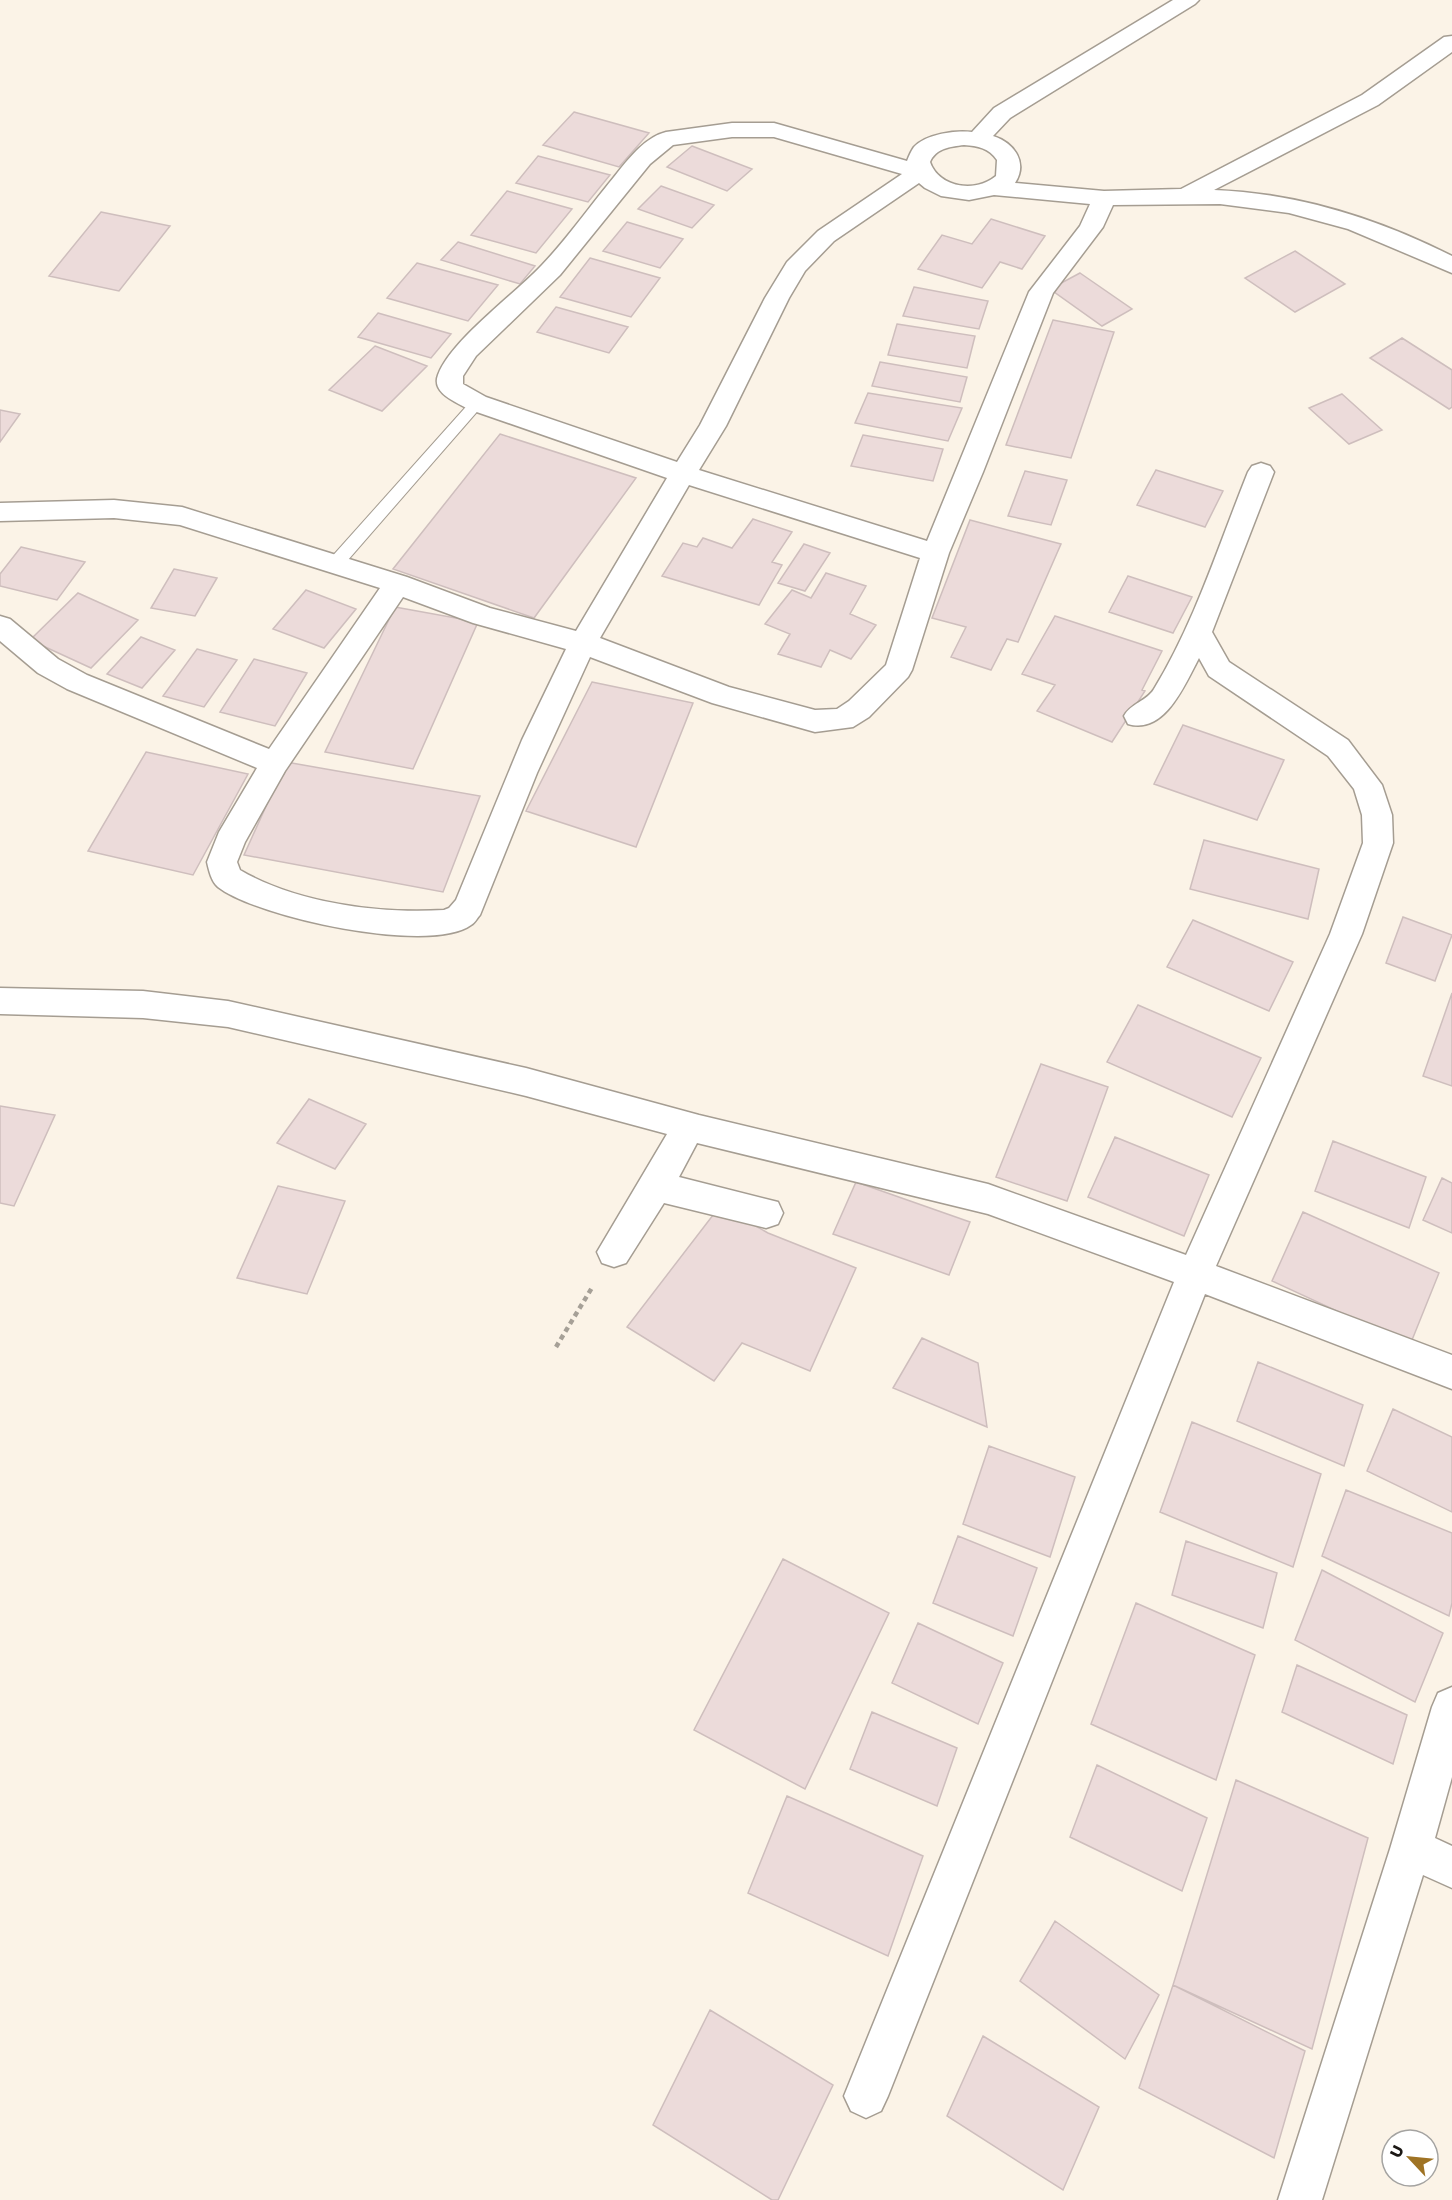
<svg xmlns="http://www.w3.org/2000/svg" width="1452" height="2200" font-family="Poppins,sans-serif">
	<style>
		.building { fill: #ecdbda; stroke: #cebebd; stroke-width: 1.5 }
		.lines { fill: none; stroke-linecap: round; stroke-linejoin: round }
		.service-casing { stroke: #a59d92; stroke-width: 2 }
		.minor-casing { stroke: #a59d92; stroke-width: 3 }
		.path { stroke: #a6a097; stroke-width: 4.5; stroke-dasharray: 5 4; stroke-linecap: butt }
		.service { fill: #fff; fill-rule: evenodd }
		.minor { fill: #fff; fill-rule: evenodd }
	</style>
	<rect width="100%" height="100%" fill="#fbf3e7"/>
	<path class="building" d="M574,112L649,133L619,167L543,145Z
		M692,146L752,169L727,191L667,167Z
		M538,156L610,175L588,202L516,183Z
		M661,186L714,205L692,228L638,209Z
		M507,191L572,209L536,253L471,235Z
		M101,212L170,226L119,291L49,276Z
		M991,219L1045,236L1022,269L1000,262L982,288L918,269L942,235L972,244Z
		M627,222L683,239L660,268L603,251Z
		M458,242L535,266L520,284L441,260Z
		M1295,251L1345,284L1295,312L1245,278Z
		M590,258L660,278L631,317L560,297Z
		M417,263L498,285L468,321L387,298Z
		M1080,273L1132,309L1102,326L1050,289Z
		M914,287L988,301L979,329L903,316Z
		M556,307L628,327L609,353L537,332Z
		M378,313L451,334L431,358L358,337Z
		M1053,320L1114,332L1071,458L1006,445Z
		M897,324L975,336L967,368L888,355Z
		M1402,338L1452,370V407L1449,409L1370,358Z
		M375,346L427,366L382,411L329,390Z
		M880,362L967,377L960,402L872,386Z
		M868,393L962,408L948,441L855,423Z
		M1342,394L1382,430L1349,444L1309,408Z
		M0,410L20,414L0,442Z
		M500,434L636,478L534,618L393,569Z
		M863,435L943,449L933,481L851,466Z
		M1156,470L1223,491L1205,527L1137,505Z
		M1025,471L1067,480L1051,525L1008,516Z
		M753,519L792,532L772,562L782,565L759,605L662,576L683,543L697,547L703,538L732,548Z
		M970,520L1061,544L1018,642L1007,639L991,670L951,657L966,627L932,618Z
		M804,544L830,553L805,591L778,583Z
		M21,547L85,562L57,600L0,586V574Z
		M174,569L217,578L195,616L151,608Z
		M826,573L866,586L850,614L876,625L851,659L830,650L821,667L778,654L790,634L765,624L792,590L811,598Z
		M1128,576L1192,597L1173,633L1109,612Z
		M306,590L356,609L324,648L273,629Z
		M78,593L138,620L91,668L30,640Z
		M395,607L478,622L413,769L325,752Z
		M1055,616L1162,651L1142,690L1145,691L1112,742L1037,711L1055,685L1022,674Z
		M141,637L175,650L142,688L107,674Z
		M197,649L237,660L204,707L163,696Z
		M254,659L307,673L275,726L220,712Z
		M592,682L693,703L636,847L526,811Z
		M1183,725L1284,760L1257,820L1154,784Z
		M146,752L248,774L193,875L88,851Z
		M286,762L480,796L443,892L244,855Z
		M1204,840L1319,869L1308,919L1190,889Z
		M1403,917L1452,935L1435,981L1386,963Z
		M1193,920L1293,962L1269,1011L1167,967Z
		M1452,993V1086L1423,1076Z
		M1138,1005L1261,1058L1232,1117L1107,1062Z
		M1041,1064L1108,1087L1067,1201L996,1177Z
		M309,1099L366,1124L335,1169L277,1143Z
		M0,1106L55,1115L14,1206L0,1203Z
		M1115,1137L1209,1175L1184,1236L1088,1197Z
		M1333,1141L1426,1177L1409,1228L1315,1191Z
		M1442,1178L1452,1183V1233L1423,1220Z
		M856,1182L970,1222L949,1275L833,1234Z
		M278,1186L345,1201L307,1294L237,1278Z
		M720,1206L768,1233L856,1268L810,1371L742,1343L714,1381L627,1327Z
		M1303,1212L1439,1273L1410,1345L1272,1281Z
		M922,1338L978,1363L987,1427L893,1388Z
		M1258,1362L1363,1405L1344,1466L1237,1421Z
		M1393,1409L1452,1437V1512L1367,1471Z
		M1192,1422L1321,1474L1293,1567L1160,1512Z
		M989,1446L1075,1477L1050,1557L963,1524Z
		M1346,1490L1452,1533V1603L1449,1616L1322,1556Z
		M958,1536L1037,1568L1013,1636L933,1603Z
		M1186,1541L1277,1573L1263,1628L1172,1595Z
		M783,1559L889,1613L805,1789L694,1730Z
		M1322,1570L1443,1633L1415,1702L1295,1640Z
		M1136,1603L1255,1655L1216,1780L1091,1724Z
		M918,1623L1003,1663L978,1724L892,1683Z
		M1297,1665L1407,1715L1393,1764L1282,1712Z
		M872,1712L957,1748L937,1806L850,1769Z
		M1097,1765L1207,1818L1182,1891L1070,1837Z
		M1236,1780L1368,1838L1312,2049L1173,1985Z
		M787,1796L923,1856L888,1956L748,1893Z
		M1055,1921L1159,1995L1125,2059L1020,1981Z
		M1173,1985L1305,2051L1274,2158L1139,2088Z
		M710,2010L833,2085L778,2200H772L653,2125Z
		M983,2036L1099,2107L1063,2190L947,2116Z"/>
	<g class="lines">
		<g class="service-casing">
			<path id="service" d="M477,398L485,403L482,406L341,568H329L327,564L329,560L472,400Z"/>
		</g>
		<g class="minor-casing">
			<path id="minor" d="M1173,0H1199L1195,4L1010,118L993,136C1015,143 1028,163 1015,183L1104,191L1181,189L1362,95L1444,37L1452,36V52L1378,105L1214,190C1297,193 1379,219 1452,256V273L1348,229L1289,213L1220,204L1113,205L1103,227L1053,293L983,472L949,553L912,670L908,677L869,717L853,727L815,732L712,703L590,657L537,773L480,915C477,918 475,923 471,925C430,955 256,917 218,887C211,881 209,870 207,862L219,832L257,768L67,689L38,673L0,641V616L10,619L58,659L87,675L269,749L380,588L180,525L114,518L0,521V503L114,500L182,507L407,577L490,608L576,631L667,478L468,409C456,402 431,393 438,375C451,340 515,294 542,265C565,241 585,213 606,187C622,168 641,138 666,132L732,123H774L907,161C909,156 911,151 914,147C926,134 955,130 972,132L994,108ZM732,137H774L902,174L818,231L787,262L765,298L700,425L677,462L486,397L463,384V376L476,356L560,275L650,164L673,145ZM964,145C978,146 989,148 997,160L996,176C976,193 939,188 930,162C936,148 950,147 964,145ZM919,183L925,188L941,196L969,200L994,195L1090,204L1080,226L1029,292L927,541L699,470L726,426L789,298L805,271L834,241ZM689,485L920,558L886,665L849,701L837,709L815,710L729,687L600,638ZM403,597L473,623L566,649L522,740L456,900L449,908L444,910C379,914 296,903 240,870L237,862L245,842L285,771Z
				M1261,463L1270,466L1274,472L1212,632L1229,662L1348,740L1382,785L1392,815L1393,843L1362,934L1216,1266L1452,1355V1389L1205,1294L888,2096L881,2111L866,2118L851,2111L844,2096L1174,1282L988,1214L697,1143L679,1177L778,1202L783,1213L778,1224L766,1228L664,1203L626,1263L614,1267L602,1263L597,1252L667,1134L526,1096L228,1027L143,1018L0,1014V988L143,991L228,1001L526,1068L699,1115L988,1184L1186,1255L1330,934L1363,843L1362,815L1354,789L1328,756L1209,676L1199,658C1185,684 1165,735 1128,724L1124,716C1131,703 1147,701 1154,689C1195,622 1219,544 1248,472L1252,466Z
				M1452,1687V1777L1435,1838L1452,1846V1888L1423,1875L1322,2200H1278L1390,1849L1432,1707L1438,1693Z"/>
		</g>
		<path class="path" d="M556,1347L593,1286"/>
		<use href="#service" class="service"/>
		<use href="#minor" class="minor"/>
	</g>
	<g transform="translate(1410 2158) rotate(296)"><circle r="28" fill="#ffffff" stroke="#a4a3a1" stroke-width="1.5"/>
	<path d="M0-4.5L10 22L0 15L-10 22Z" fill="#9f7324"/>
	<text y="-9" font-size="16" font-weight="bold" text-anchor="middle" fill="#1b1814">U</text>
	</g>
</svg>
